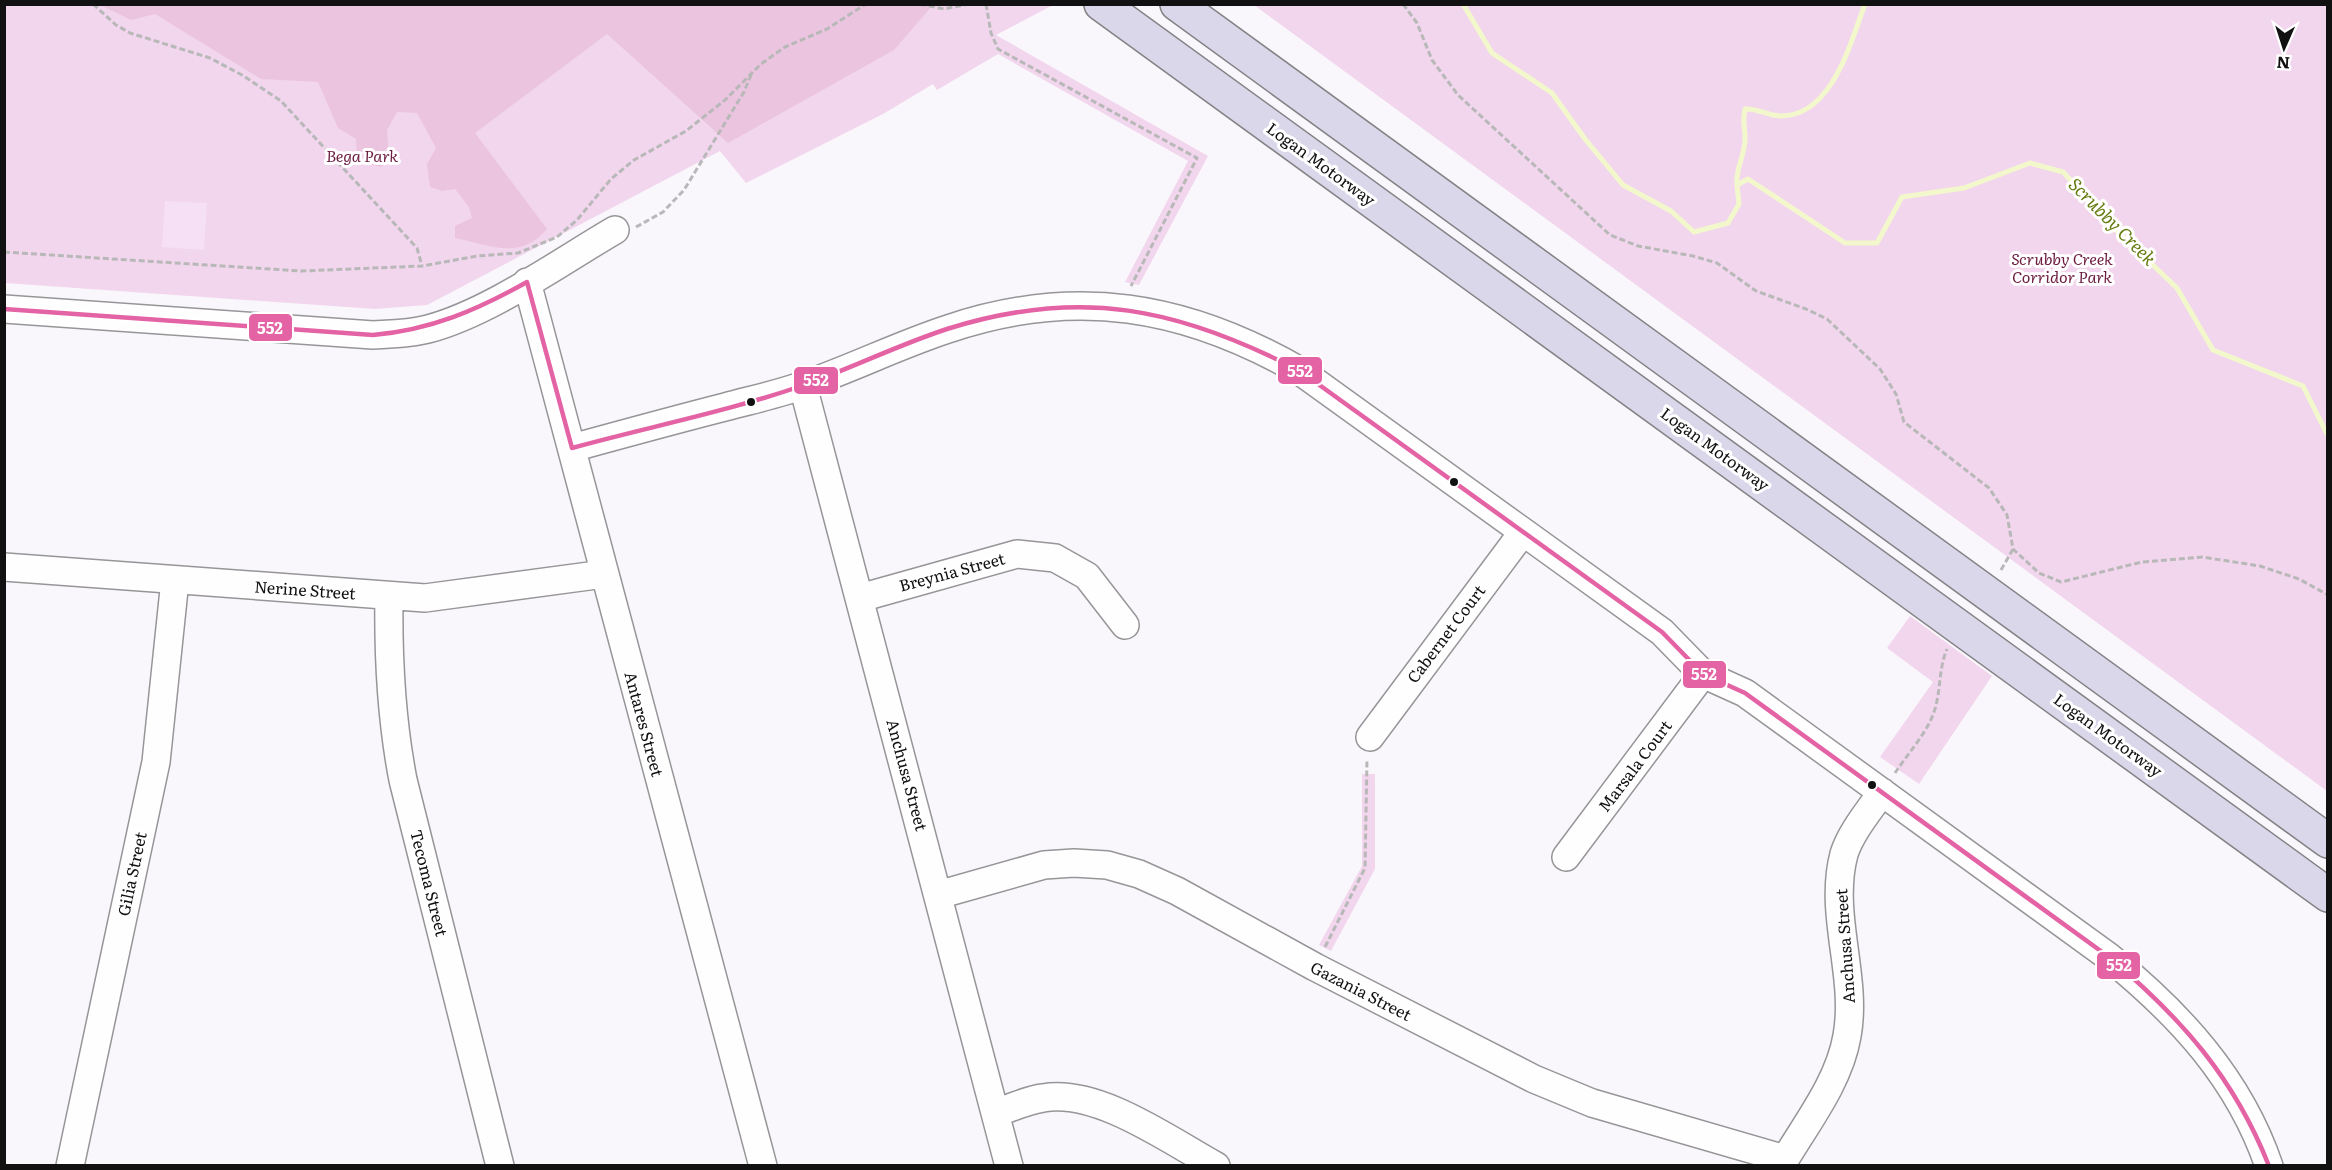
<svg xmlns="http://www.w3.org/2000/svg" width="2332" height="1170" font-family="Literata,serif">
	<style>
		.green { fill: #f2d6ed }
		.forest { fill: #ebc4df }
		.pitch { fill: #f6e0f5 }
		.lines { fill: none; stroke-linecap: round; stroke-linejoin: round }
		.stream { stroke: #f3f8cc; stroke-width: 5 }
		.minor-casing { stroke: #969597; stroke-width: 30 }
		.highway-casing { stroke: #838284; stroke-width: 36 }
		.path { stroke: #b9b8b9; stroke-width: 3; stroke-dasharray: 6 3; stroke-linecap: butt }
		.minor { stroke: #fefeff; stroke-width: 27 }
		.highway { stroke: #dbd7eb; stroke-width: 33 }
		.bus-1-casing { stroke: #fff; stroke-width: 9 }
		.bus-1 { stroke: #e463a4; stroke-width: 4.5 }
		.bus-dot { fill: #111; stroke: #fff; stroke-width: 2 }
		.labels { text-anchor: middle; stroke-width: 6; stroke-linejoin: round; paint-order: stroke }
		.park-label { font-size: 16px; font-style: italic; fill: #6d1d40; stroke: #fff }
		.street-label { font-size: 16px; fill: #111; stroke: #fff }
		.water-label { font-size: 18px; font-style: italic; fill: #677c12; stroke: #fff }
		.line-badge { stroke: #fff; stroke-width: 2 }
		.badge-label { font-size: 16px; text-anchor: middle; font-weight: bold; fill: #fff }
	</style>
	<rect width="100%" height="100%" fill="#faf7fc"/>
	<path class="green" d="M4,5H1053L996,35L1208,156L1139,285L1125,282L1188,161L998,54L937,90L933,84L883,114L746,183L720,151L427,305L375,309L5,283Z
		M1254,5H2327V791Z
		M1910,616L1992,676L1919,784L1880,757L1933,682L1887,648Z
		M1362,774H1375V869L1331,951L1319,945L1362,866Z"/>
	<path class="forest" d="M100,5H933L894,50L728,143L607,34L475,133L547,229C520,261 490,245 455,238V226L472,218L469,207L455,189L442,191L430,187L427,164L436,148L417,113L397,112L387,130L389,160L381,167L357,161L356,139L338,128L318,82L261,79L155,14L131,20Z"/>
	<path class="pitch" d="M165,201L207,203L204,250L162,247Z"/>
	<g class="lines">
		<path class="stream" d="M1463,4L1492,53L1552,93L1585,139L1623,185L1671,211L1694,232L1728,223L1739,204L1737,185L1748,179L1845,243H1877L1902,197L1964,188L2030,163L2063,172L2116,230L2177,288L2213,350L2303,386L2328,436
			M1737,185C1735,168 1746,154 1745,137C1745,125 1742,123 1745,109C1758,108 1768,116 1781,116C1832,116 1850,44 1865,4"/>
		<g class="minor-casing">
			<path id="minor" d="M527,282L763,1166
				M4,309L373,335C391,334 409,334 428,329C489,313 560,262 615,230
				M803,386L1009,1166
				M572,448C623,434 674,420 725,407C751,400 779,394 804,385C853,368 899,345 948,329C1075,286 1185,305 1300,371L1662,632L1703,674L1745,693L2109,957C2179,1014 2239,1078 2269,1166
				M4,567L425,598L604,574
				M389,596C388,659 391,718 403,780L500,1166
				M860,598L1017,554L1055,558L1087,576L1125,625
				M1370,737L1523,532
				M1566,857L1703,674
				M938,895L1044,865L1074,863L1107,865L1139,874L1177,891L1315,967L1534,1079L1592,1103L1785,1159
				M995,1113C1011,1108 1027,1100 1043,1098C1097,1088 1169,1140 1216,1166
				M70,1166L156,762L175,580
				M1781,1166C1805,1125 1839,1083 1847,1036C1858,976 1828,914 1844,854C1851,832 1869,811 1882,792"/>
		</g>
		<g class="highway-casing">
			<path id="highway" d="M1101,4L2328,895
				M1177,4L2328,841"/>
		</g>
		<path class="path" d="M93,4L116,25L130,33L210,58L242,75L281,101L417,248L422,266
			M920,4L944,9L969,4
			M986,4L991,33L998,49L1197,158L1131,286
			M1403,4L1417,23L1432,60L1458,95L1610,235L1638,246L1693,256L1717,263L1756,291L1806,309L1827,319L1880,369L1896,394L1904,422L1989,488L2007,515L2013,549L2039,573L2061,582L2142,562L2202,557L2260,566L2299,579L2328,595
			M636,227L663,212L684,190L744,92L751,75
			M4,252L301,271L422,266L477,256L518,253L557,237L577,220L611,179L634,160L686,131L725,100L761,64L785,47L827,29L866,4
			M2001,570L2013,549
			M1895,773C1908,753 1931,729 1936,705C1941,685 1939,668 1947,649
			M1325,947L1365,868L1367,759"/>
		<use href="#minor" class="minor"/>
		<use href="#highway" class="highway"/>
		<g class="bus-1-casing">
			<path id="bus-1" d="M527,282L572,448
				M4,309L373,335C431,330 477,310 527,282
				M572,448C648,427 730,411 804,385C852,368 898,345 947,329C1080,287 1179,308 1300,371L1662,632L1703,674L1745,693L2109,957C2181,1018 2234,1077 2269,1166"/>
		</g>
		<use href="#bus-1" class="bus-1"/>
	</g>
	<g class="bus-dot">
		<circle cx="751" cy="402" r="5"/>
		<circle cx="1454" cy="482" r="5"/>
		<circle cx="1872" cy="785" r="5"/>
	</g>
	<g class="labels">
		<g class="park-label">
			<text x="362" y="162">Bega Park</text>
			<text x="2062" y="265">Scrubby Creek<tspan x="2062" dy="18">Corridor Park</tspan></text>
		</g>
		<g class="street-label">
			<text transform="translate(1321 164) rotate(36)" y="6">Logan Motorway</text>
			<text transform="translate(1715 449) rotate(36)" y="6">Logan Motorway</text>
			<text transform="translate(952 572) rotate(-15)" y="6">Breynia Street</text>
			<text transform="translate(305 590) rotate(4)" y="6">Nerine Street</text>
			<text transform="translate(1446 634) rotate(-53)" y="6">Cabernet Court</text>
			<text transform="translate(644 724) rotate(75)" y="6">Antares Street</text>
			<text transform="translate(2108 735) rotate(36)" y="6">Logan Motorway</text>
			<text transform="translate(1635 766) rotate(-53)" y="6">Marsala Court</text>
			<text transform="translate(907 775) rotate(75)" y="6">Anchusa Street</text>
			<text transform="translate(132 874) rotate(-78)" y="6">Gilia Street</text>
			<text transform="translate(429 883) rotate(76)" y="6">Tecoma Street</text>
			<text transform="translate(1845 946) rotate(-94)" y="6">Anchusa Street</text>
			<text transform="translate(1361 991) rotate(27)" y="6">Gazania Street</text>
		</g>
		<g class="water-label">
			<text transform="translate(2112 222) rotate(45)" y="6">Scrubby Creek</text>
		</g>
	</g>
	<g class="line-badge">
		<rect x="248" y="313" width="45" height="29" rx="6" fill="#e463a4"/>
		<rect x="1277" y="356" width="46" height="29" rx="6" fill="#e463a4"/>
		<rect x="793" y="366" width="46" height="29" rx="6" fill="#e463a4"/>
		<rect x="1682" y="660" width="45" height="29" rx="6" fill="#e463a4"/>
		<rect x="2096" y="951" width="45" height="29" rx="6" fill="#e463a4"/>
	</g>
	<g class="badge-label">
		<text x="270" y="334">552</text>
		<text x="1300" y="377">552</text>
		<text x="816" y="386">552</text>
		<text x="1704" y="680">552</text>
		<text x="2119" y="971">552</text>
	</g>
	<rect width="2332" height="1170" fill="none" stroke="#111111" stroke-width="12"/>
	<g transform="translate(2284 48) rotate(183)" stroke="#ffffff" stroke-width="4.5" paint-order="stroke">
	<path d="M0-4.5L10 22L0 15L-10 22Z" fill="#111111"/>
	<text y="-9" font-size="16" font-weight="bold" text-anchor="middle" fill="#111111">N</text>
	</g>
</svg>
